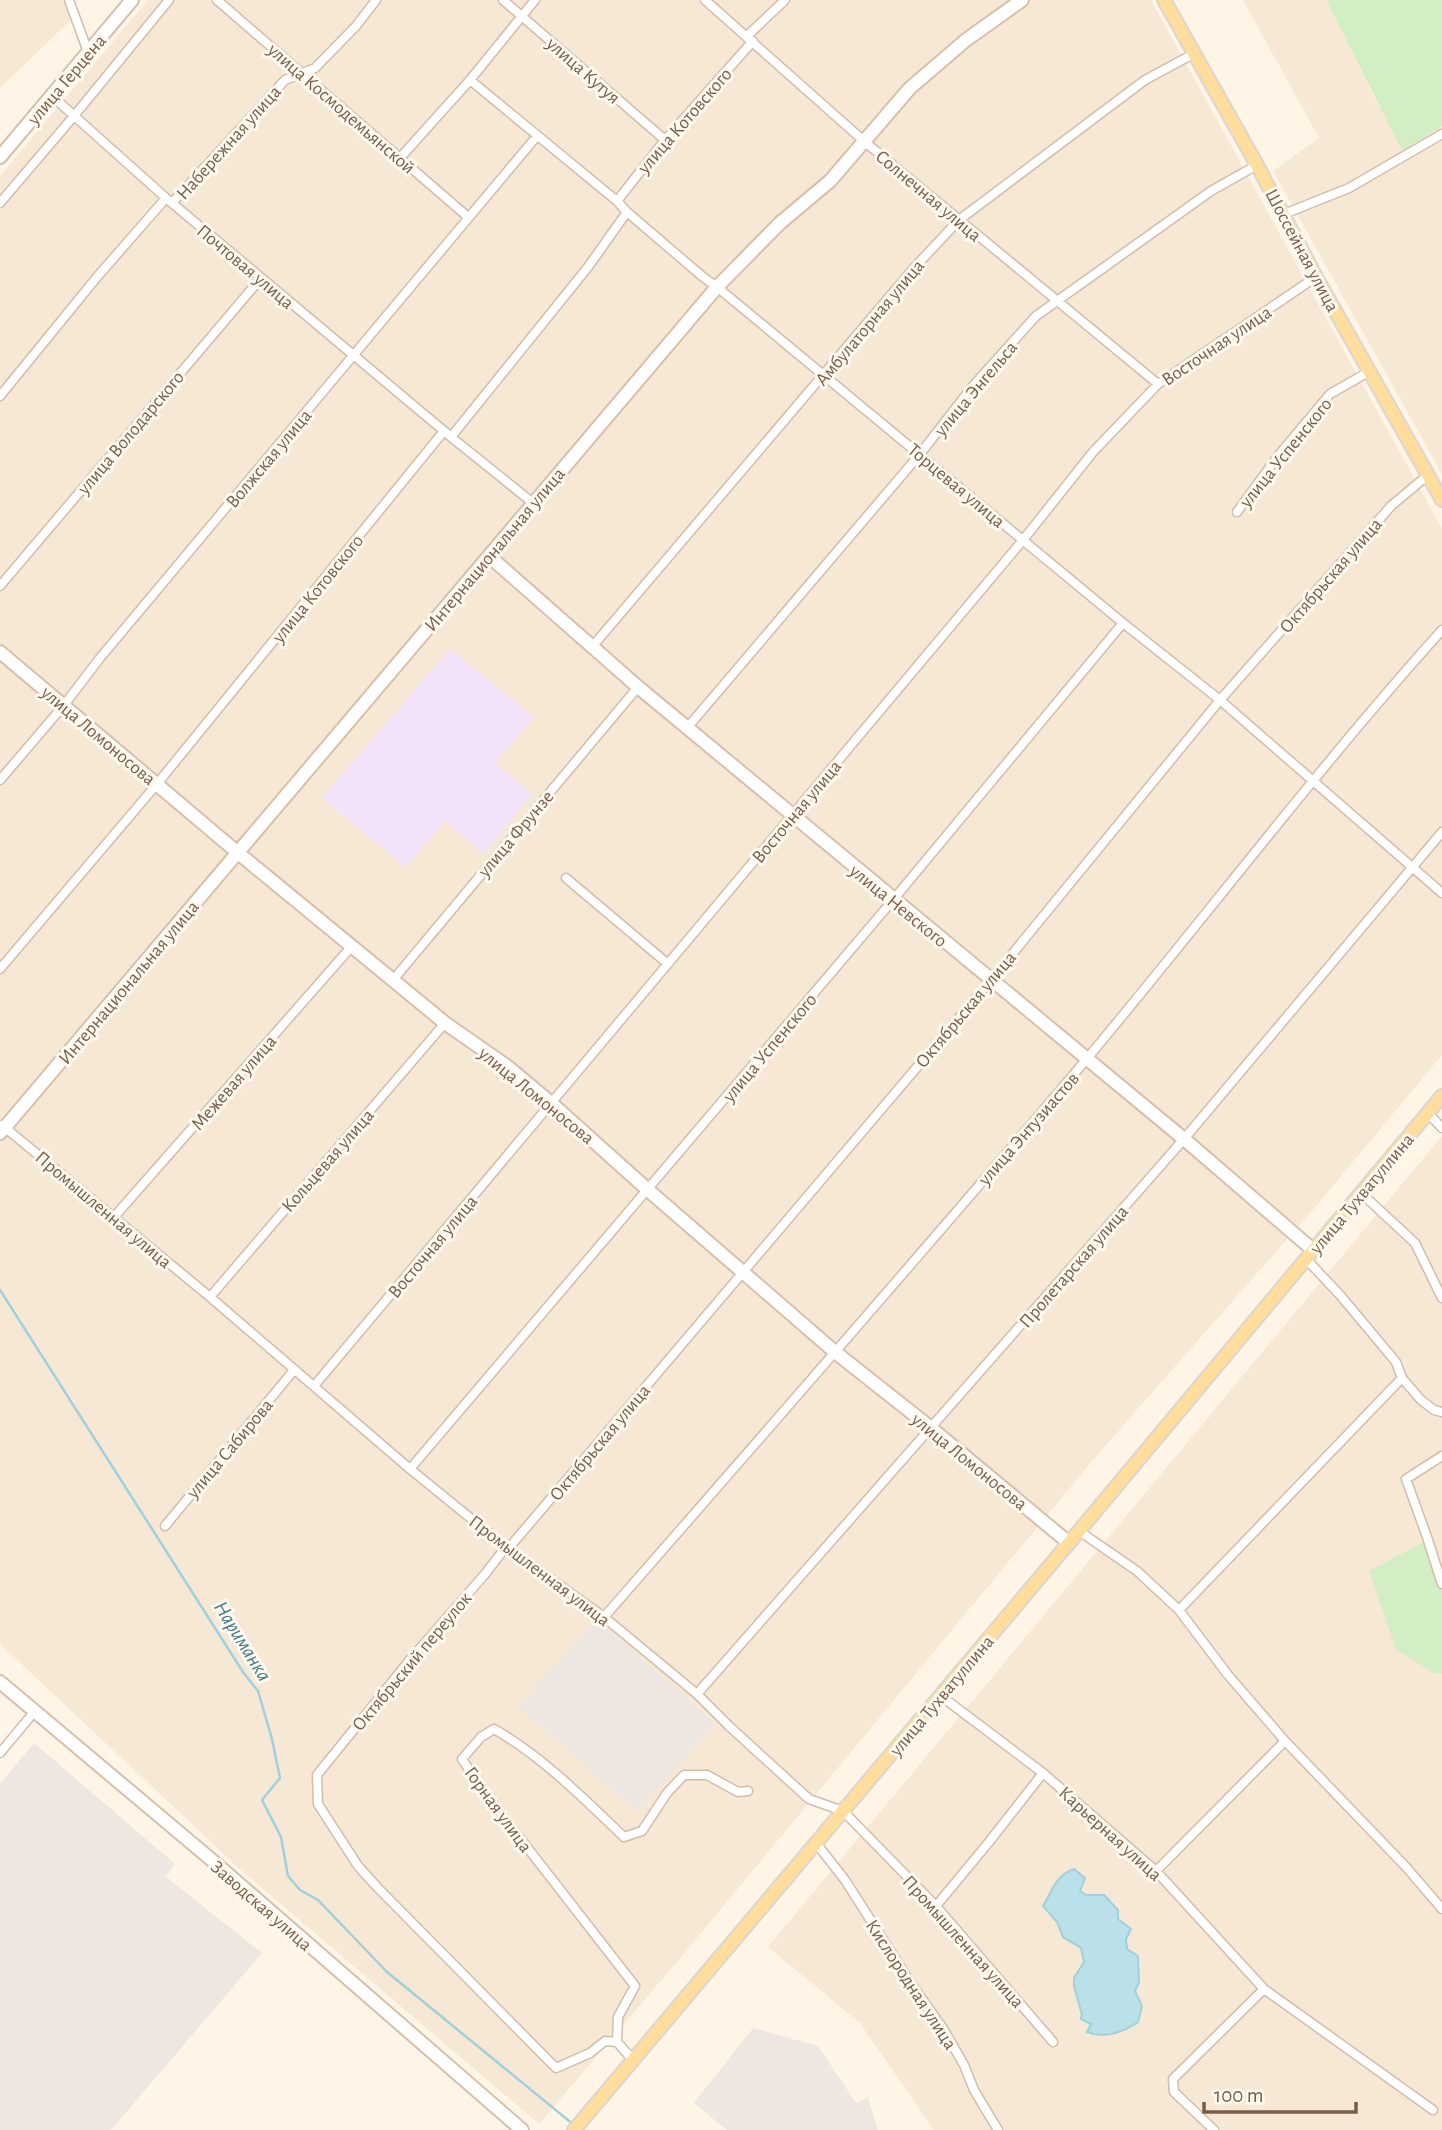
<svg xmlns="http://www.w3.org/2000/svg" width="1442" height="2130" font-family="'Alegreya Sans',sans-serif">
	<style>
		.residential { fill: #f6e8d5 }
		.industrial { fill: #eee7e1 }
		.education { fill: #f3e3fa }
		.green { fill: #d3edc4 }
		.water { fill: #bae1e9; stroke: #9fd0db; stroke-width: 2 }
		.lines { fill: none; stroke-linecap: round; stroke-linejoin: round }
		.stream { stroke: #9fd0db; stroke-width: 2.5 }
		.street-casing { stroke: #d1bdab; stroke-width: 11 }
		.secondary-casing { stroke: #d7c0ab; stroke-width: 16 }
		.primary-casing { stroke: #dcd5d0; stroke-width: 16 }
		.street { stroke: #fff; stroke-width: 8 }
		.secondary { stroke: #fff; stroke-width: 12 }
		.primary { stroke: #ffdd9d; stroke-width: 12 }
		.labels { text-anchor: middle; stroke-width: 6; stroke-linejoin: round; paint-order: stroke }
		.street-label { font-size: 19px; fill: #7a5c49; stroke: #fff9ef }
		.water-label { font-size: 21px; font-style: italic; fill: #3f7987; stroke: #fff9ef }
	</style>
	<rect width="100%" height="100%" fill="#fef5e7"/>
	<path class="residential" d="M0,0H63L70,21L0,88Z
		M148,0H1151L1442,529V1055L1317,1205L1092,1461L682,1956L539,2124L242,1871L0,1644V176Z
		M1243,0H1326L1380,108L1442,80V474L1273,171L1319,138Z
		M1442,1136V2130H934L860,2023L768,1947Z"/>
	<path class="industrial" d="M596,1618L715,1724L637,1812L518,1706Z
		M34,1743L175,1864L166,1877L262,1953L111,2130H0V1784Z
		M753,2028L818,2046L856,2103L868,2098L878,2130H727L694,2103Z"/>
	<path class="education" d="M450,649L534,717L495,763L532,794L484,854L445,821L405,867L322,798Z"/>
	<path class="green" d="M1326,0H1442V126L1402,150Z
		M1426,1541L1442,1590V1674L1434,1673L1396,1649L1369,1571Z"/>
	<path class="water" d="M1074,1869L1085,1878L1080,1891L1086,1895H1104L1118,1910V1919L1131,1929L1126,1939L1127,1949L1138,1956L1139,1982L1135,1991L1142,2006L1138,2022C1124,2032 1104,2039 1087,2032L1091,2024L1081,2019L1082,2015L1074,1986V1978L1084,1962L1081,1948L1063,1937L1057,1922L1043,1906C1052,1891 1056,1875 1074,1869Z"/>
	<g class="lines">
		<path class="stream" d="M0,1290L243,1672L258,1691L272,1739L280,1778L262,1800L281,1837L288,1876L300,1890L318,1900L387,1972L574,2125"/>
		<g class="street-casing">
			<path id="street" d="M69,0L88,52
				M217,0L468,217
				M503,0L665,140
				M705,0L865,142L1158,384
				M747,36L785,0
				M470,80L617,201L627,212L703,277L717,287L1123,623L1220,700L1442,893
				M52,96L166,198L444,431
				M400,158L470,80L535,0
				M617,201L665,140L753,41
				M0,203L74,116L169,0
				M172,203L285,80L315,68L356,26L376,0
				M1284,214L1349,188L1442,134
				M0,396L97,277L166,198
				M451,437L533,503
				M1237,512L1278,456L1330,394L1370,371
				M0,586L261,278
				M592,647L913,269L959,220L1145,80L1195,53
				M687,728L920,454L973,386L1036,316L1211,191L1257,165
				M0,780L64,705L100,658L537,136
				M566,878L668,964
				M0,969L157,784L444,431L451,437L588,267L627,212
				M393,980L638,687
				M1428,1113L1442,1128
				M2,1125L210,1297L410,1469L506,1547L604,1617L697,1694L730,1727L809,1799L843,1811L936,1906L1053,2042
				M1361,1193L1415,1243L1442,1298
				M114,1217L352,946
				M1306,1259L1340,1295L1396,1362L1402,1378L1421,1400L1434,1410L1442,1412
				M210,1297L445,1023
				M314,1386L1023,540L1093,452L1158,384L1316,277
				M1442,1456L1406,1479L1427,1537L1442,1584
				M410,1469L893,900L1123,623
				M165,1526L294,1370
				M1079,1531L1137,1571L1179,1610L1228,1675L1285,1741L1406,1867L1442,1909
				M506,1547L485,1574L409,1661L317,1775L318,1804L358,1866L377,1887L556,2068L590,2053L605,2041L617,2042
				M508,1549L991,980L1220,700L1391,506L1428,475
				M1179,1610L1402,1378
				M604,1617C765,1433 927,1248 1085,1061C1205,918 1317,769 1442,630
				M697,1694L1184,1139L1442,832
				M941,1696L1043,1773L1156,1871L1264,1989L1433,2110
				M0,1753L35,1711
				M816,1843L845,1880L910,1982L944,2030L964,2065L974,2090L998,2130
				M1156,1871L1285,1741
				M936,1906L989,1842L1043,1773
				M633,2060L617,2042L618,2017L635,1986L484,1792L462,1759L481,1737L494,1729C543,1757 583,1798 624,1837L642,1831L667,1793L684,1775H707L738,1792L748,1791
				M1214,2130L1174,2092L1173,2079L1264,1989"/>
		</g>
		<g class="secondary-casing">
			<path id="secondary" d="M0,157L132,0
				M489,556L638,687L1184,1139L1313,1250
				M0,652L237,852L445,1023L508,1067L551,1103L648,1190L835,1352L931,1428L1069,1543
				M0,1133L717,287L780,223L830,181L910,88L966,40L1022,0
				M0,1682L207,1856L522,2130"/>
		</g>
		<g class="primary-casing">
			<path id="primary" d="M1164,0L1257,165L1316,277L1442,500
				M574,2130L1079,1531L1442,1096"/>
		</g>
		<use href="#street" class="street"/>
		<use href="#secondary" class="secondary"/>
		<use href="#primary" class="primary"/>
	</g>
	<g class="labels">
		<g class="street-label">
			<text transform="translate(584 70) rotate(41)" y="7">улица Кутуя</text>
			<text transform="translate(66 79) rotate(-50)" y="7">улица Герцена</text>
			<text transform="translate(342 108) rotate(41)" y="7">улица Космодемьянской</text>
			<text transform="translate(684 120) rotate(-49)" y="7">улица Котовского</text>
			<text transform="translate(228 142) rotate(-48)" y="7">Набережная улица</text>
			<text transform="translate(929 195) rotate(40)" y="7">Солнечная улица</text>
			<text transform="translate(1303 250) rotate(62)" y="7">Шоссейная улица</text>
			<text transform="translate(246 266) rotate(40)" y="7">Почтовая улица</text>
			<text transform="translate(869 322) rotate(-50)" y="7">Амбулаторная улица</text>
			<text transform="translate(1216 345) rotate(-34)" y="7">Восточная улица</text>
			<text transform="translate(975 388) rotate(-50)" y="7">улица Энгельса</text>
			<text transform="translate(130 432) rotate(-50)" y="7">улица Володарского</text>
			<text transform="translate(1285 452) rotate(-51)" y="7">улица Успенского</text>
			<text transform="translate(268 458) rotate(-50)" y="7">Волжская улица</text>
			<text transform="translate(957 485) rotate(40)" y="7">Торцевая улица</text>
			<text transform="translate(494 549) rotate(-50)" y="7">Интернациональная улица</text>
			<text transform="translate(1330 575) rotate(-49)" y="7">Октябрьская улица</text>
			<text transform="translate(317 588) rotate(-51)" y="7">улица Котовского</text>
			<text transform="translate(99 735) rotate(40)" y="7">улица Ломоносова</text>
			<text transform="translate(796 811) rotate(-50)" y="7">Восточная улица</text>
			<text transform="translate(515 833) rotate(-50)" y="7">улица Фрунзе</text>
			<text transform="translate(899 905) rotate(39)" y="7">улица Невского</text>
			<text transform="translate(128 982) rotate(-50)" y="7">Интернациональная улица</text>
			<text transform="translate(965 1009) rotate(-50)" y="7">Октябрьская улица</text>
			<text transform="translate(769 1047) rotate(-50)" y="7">улица Успенского</text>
			<text transform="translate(233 1082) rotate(-49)" y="7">Межевая улица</text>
			<text transform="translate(537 1095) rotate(39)" y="7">улица Ломоносова</text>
			<text transform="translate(1028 1128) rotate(-49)" y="7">улица Энтузиастов</text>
			<text transform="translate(327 1160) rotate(-49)" y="7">Кольцевая улица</text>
			<text transform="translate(1361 1193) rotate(-50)" y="7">улица Тухватуллина</text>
			<text transform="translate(104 1209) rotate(40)" y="7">Промышленная улица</text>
			<text transform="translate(432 1246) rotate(-50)" y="7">Восточная улица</text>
			<text transform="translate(1073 1266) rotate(-49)" y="7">Пролетарская улица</text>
			<text transform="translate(599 1442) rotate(-50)" y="7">Октябрьская улица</text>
			<text transform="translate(229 1448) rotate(-50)" y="7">улица Сабирова</text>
			<text transform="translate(970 1461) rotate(39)" y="7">улица Ломоносова</text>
			<text transform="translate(540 1570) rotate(37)" y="7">Промышленная улица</text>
			<text transform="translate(411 1661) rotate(-50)" y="7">Октябрьский переулок</text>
			<text transform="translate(941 1695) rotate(-50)" y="7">улица Тухватуллина</text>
			<text transform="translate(499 1809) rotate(54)" y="7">Горная улица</text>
			<text transform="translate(1111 1833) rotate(42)" y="7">Карьерная улица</text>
			<text transform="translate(262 1905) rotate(41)" y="7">Заводская улица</text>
			<text transform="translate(964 1941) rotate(48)" y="7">Промышленная улица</text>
			<text transform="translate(912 1984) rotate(57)" y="7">Кислородная улица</text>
		</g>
		<g class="water-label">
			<text transform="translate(243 1641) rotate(58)" y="7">Нариманка</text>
		</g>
	</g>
	<path d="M1204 2102v10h152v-10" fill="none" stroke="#7a5c49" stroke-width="3.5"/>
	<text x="1214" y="2102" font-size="21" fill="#7a5c49" stroke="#fff9ef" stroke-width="5" paint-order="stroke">100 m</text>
</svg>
